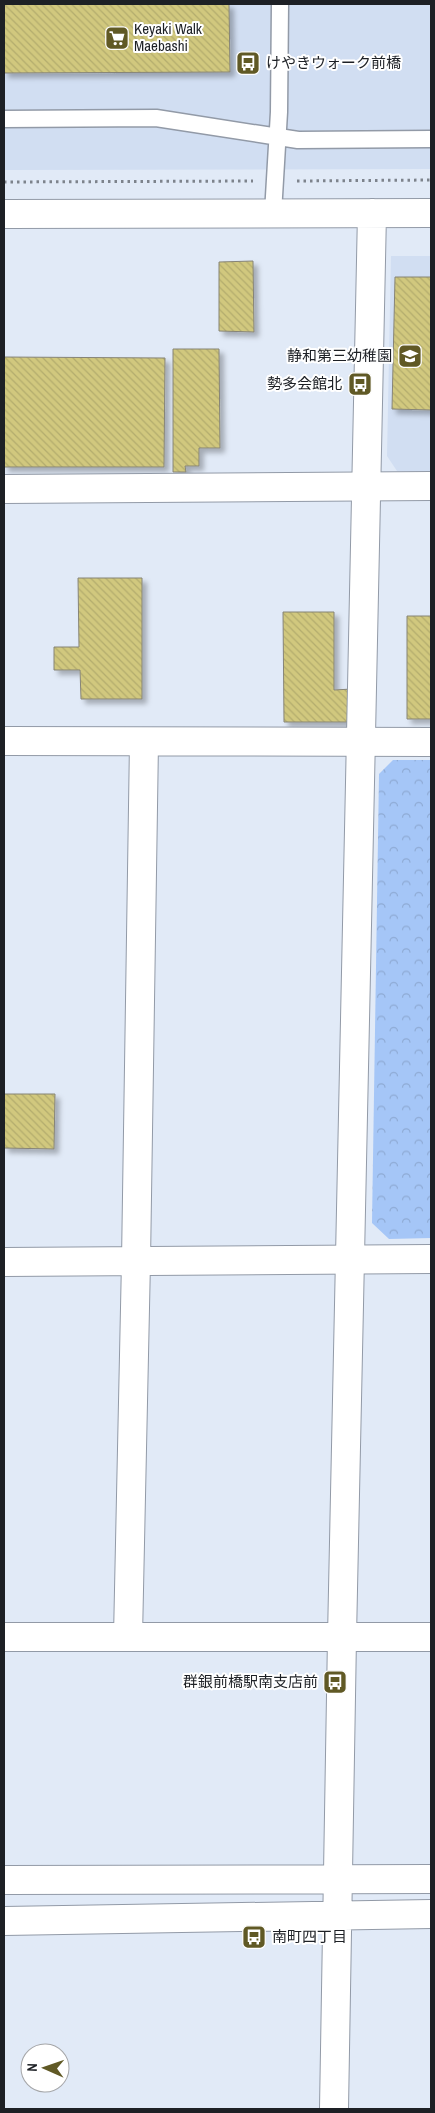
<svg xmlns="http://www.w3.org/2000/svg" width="435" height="2113" font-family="'Archivo Narrow','Noto Sans JP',sans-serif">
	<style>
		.built { fill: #d1def2 }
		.forest { fill: url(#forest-crowns) }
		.building { fill: url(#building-back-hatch); stroke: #868477; filter: url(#shadow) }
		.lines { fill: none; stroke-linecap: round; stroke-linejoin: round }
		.lane-casing { stroke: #929aa7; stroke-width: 19 }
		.street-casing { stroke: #929aa7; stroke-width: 30 }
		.secondary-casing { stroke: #929aa7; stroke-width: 30 }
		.path { stroke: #7d838c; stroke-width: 3; stroke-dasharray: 2.5 4; stroke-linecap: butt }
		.lane { stroke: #fff; stroke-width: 16 }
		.street { stroke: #fff; stroke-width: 28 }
		.secondary { stroke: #fff; stroke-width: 28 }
		.labels { text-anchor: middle; stroke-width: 4; stroke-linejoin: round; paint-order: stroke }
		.poi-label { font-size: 15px; fill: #1d2025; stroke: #fff; text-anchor: start }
	</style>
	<defs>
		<pattern id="forest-crowns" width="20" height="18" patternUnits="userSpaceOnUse" patternTransform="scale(1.25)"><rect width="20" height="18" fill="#a5c6f7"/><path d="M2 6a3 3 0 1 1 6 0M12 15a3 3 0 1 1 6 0" fill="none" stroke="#8eaad4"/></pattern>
		<pattern id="building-back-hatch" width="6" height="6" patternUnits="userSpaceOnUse" patternTransform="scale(1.25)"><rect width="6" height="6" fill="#d1c87e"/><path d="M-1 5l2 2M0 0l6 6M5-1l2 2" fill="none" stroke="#b3ac6d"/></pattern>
		<filter id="shadow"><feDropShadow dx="4.5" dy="4.5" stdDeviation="2.5" flood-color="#0004"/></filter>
	</defs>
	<rect width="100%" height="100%" fill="#e1eaf7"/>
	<path class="built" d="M4,4H431V169L4,170Z
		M391,256H431V471H397L387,456Z"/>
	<path class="forest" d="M393,760H431V1238L389,1239L372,1223L379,774Z"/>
	<path class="building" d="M4,4H229L230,72L4,73Z
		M253,261L254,332L219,331V262Z
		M395,277H431V410L392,409Z
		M173,349H219L220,448H199V466H185L186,472H173Z
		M4,357L165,358L164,467H4Z
		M78,578H142V699H81L80,670H54V647H79Z
		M283,612H334V690L352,689V722H284Z
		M407,616H431V719H407Z
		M4,1094H55L54,1149L4,1148Z"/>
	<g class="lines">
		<g class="lane-casing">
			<path id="lane" d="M4,119L156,118L298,140L431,139
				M273,213L279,112L280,4"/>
		</g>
		<g class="street-casing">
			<path id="street" d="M4,489L431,486
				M4,741L431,742
				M4,1262L431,1259
				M4,1637H431
				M128,1637L136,1261L144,742"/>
		</g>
		<g class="secondary-casing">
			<path id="secondary" d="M4,214L431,213
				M4,1880L431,1879
				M4,1921L431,1914
				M334,2109L342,1637L372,213"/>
		</g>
		<path class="path" d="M297,181L431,180
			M4,182L253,181"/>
		<use href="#lane" class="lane"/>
		<use href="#street" class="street"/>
		<use href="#secondary" class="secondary"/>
	</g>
	<defs>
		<g id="supermarket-square" transform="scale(1.25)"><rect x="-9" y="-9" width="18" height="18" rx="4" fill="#605925" stroke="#fff"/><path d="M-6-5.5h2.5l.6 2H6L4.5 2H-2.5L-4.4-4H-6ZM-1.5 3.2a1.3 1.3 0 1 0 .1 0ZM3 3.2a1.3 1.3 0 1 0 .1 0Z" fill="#fff"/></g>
		<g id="bus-square" transform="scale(1.25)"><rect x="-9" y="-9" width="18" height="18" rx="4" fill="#605925" stroke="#fff"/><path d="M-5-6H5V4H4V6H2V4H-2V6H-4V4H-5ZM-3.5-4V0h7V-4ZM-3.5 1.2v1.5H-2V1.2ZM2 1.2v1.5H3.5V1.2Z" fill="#fff"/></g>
		<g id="school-square" transform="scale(1.25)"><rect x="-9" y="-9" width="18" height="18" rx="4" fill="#605925" stroke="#fff"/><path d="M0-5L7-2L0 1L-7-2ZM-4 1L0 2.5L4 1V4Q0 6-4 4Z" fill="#fff"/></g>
	</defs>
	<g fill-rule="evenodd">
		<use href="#supermarket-square" x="117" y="38"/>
		<use href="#bus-square" x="248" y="63"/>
		<use href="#school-square" x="410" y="356"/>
		<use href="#bus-square" x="360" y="384"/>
		<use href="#bus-square" x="335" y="1682"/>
		<use href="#bus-square" x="254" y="1937"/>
	</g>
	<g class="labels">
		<g class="poi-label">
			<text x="134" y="34">Keyaki Walk<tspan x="134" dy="17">Maebashi</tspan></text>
			<text x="266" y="68">けやきウォーク前橋</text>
			<text x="392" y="361" text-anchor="end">静和第三幼稚園</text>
			<text x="342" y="389" text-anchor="end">勢多会館北</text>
			<text x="318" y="1687" text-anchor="end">群銀前橋駅南支店前</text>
			<text x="272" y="1942">南町四丁目</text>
		</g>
	</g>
	<rect width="435" height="2113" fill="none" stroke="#1d2025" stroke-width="10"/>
	<g transform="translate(45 2068) rotate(272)"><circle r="24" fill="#ffffff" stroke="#a5a6a8"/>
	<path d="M0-4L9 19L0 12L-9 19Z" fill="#605925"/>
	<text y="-8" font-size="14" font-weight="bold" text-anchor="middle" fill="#1d2025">N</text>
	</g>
</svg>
